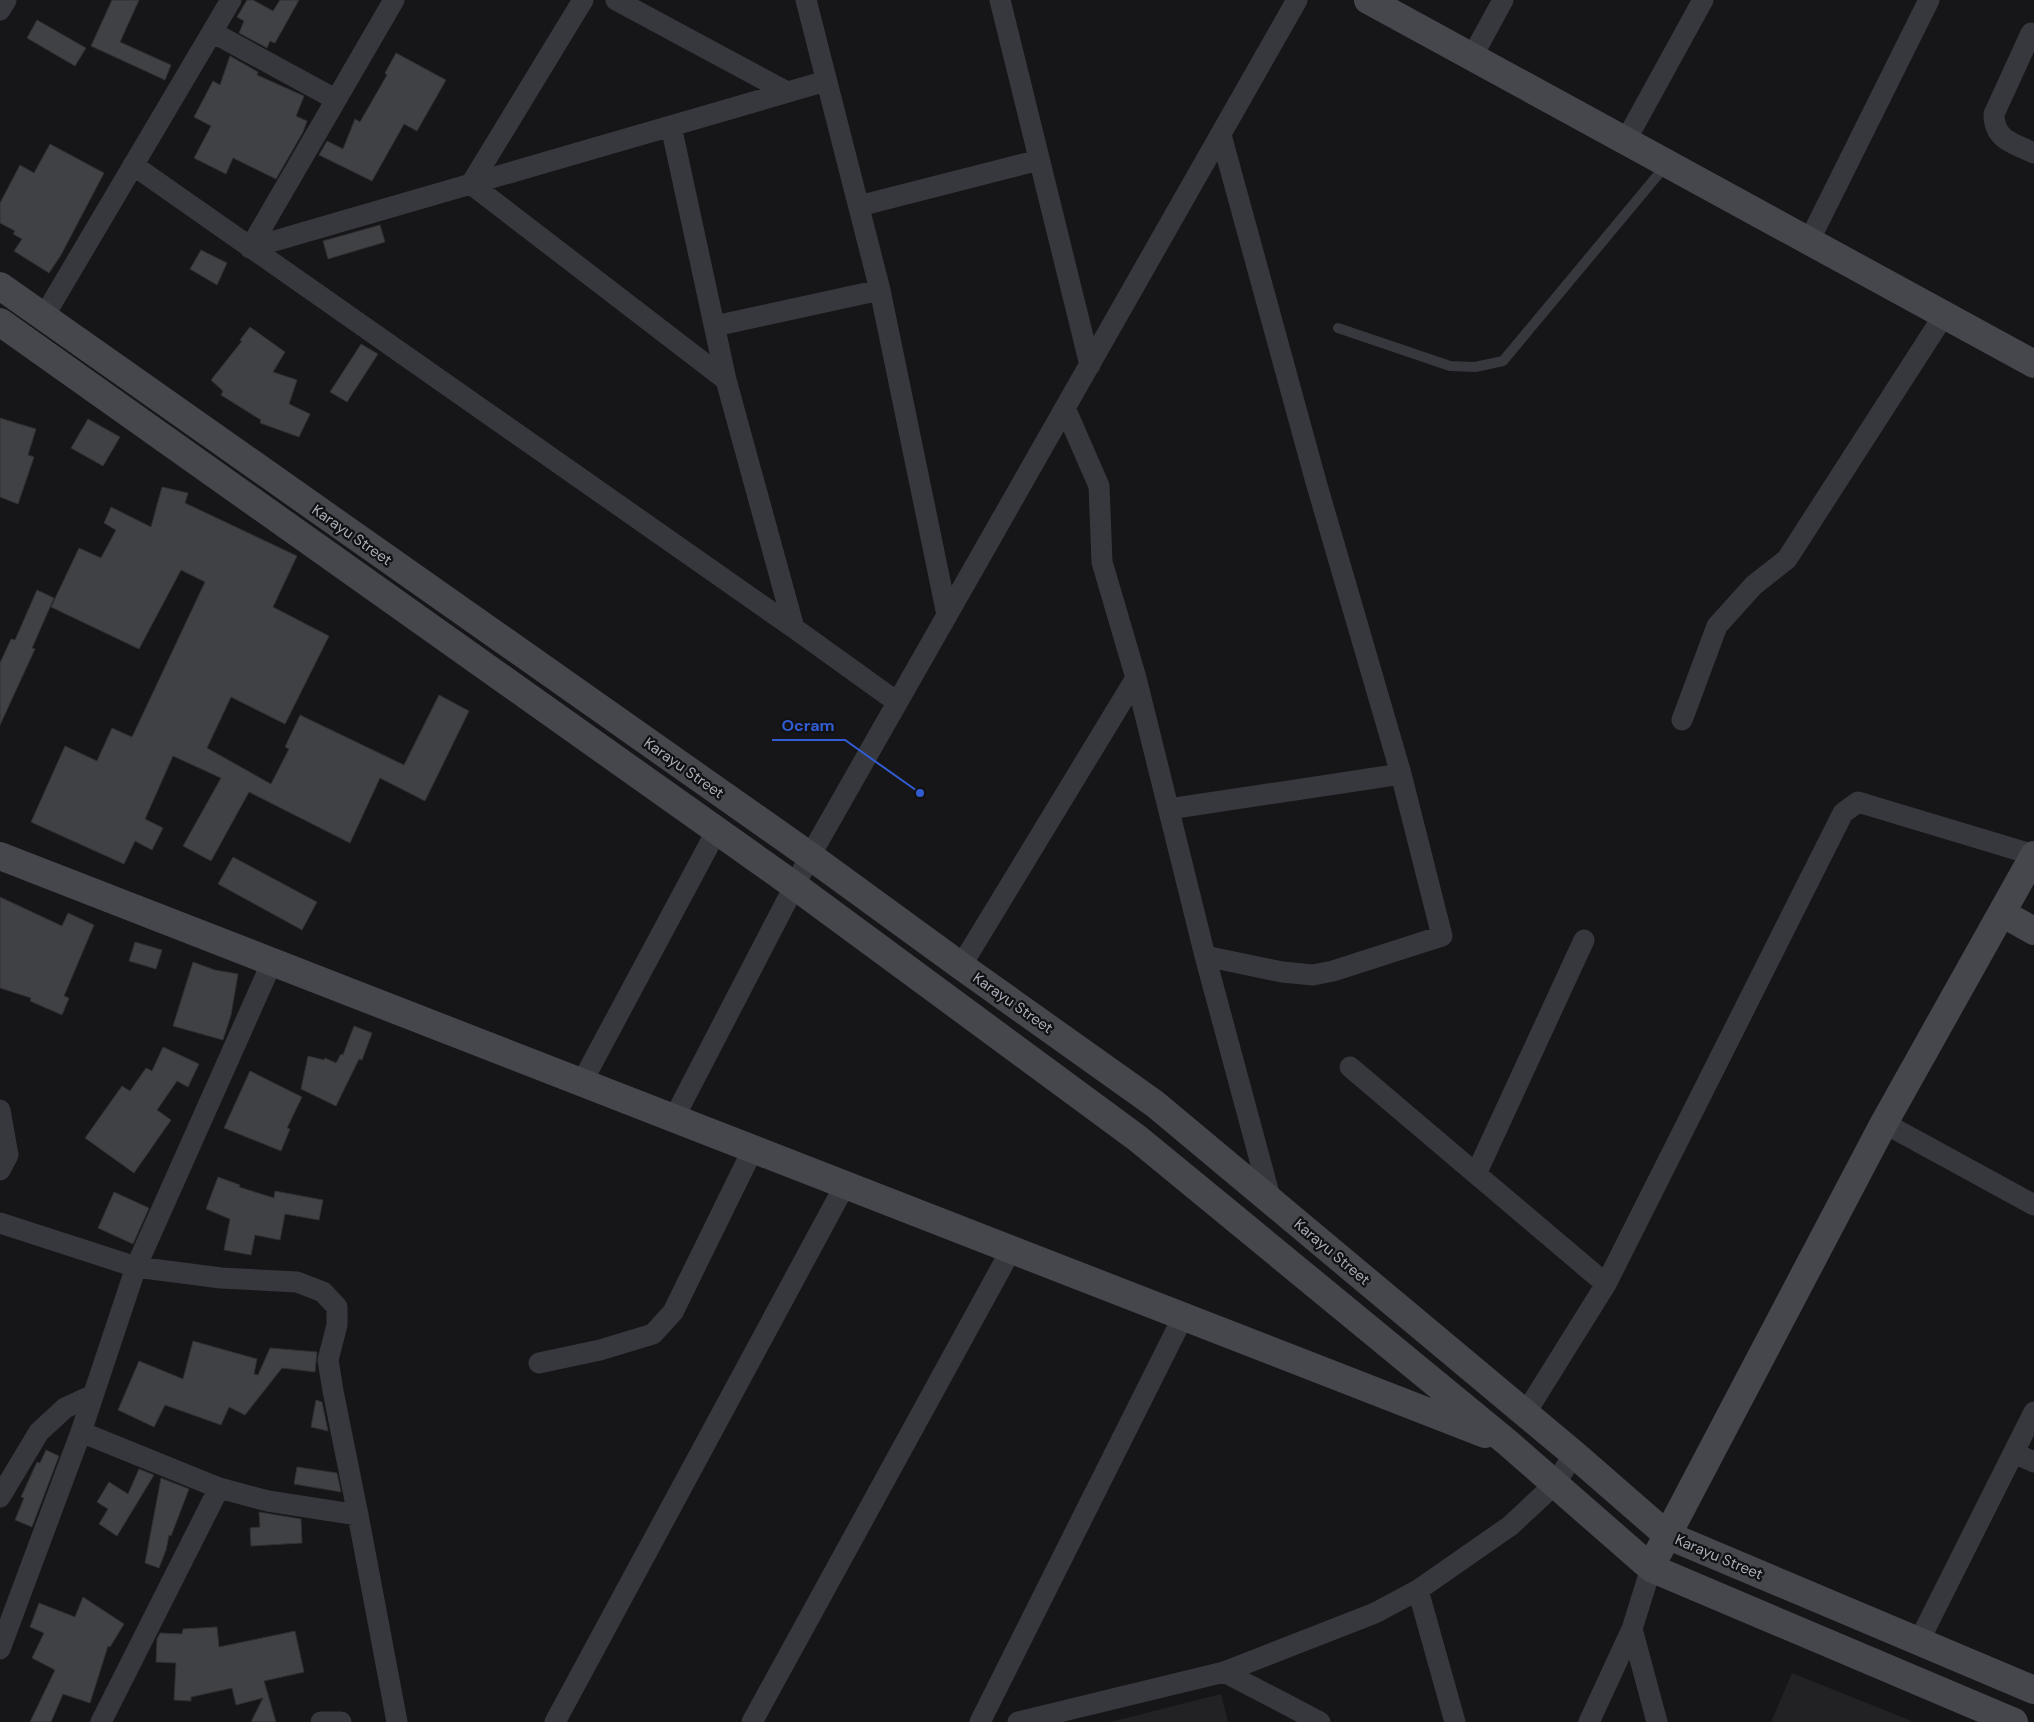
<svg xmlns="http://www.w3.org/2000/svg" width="2034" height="1722" font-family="'DM Sans',sans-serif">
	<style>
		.built { fill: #222225 }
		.building { fill: #404145; stroke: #303034 }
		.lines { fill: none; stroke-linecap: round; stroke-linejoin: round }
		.lane { stroke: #37383d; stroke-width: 10 }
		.street { stroke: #37383d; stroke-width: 21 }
		.secondary { stroke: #45474d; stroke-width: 28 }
		.labels { text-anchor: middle; stroke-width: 4.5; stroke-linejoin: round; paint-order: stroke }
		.street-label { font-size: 15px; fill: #a8adb8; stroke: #111113 }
		.leader { fill: none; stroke: #325cd3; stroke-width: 2 }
		.callout-dot { fill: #325cd3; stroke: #111113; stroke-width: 2 }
		.callout-label { font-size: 16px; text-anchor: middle; font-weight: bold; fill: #325cd3; stroke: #111113; stroke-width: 4.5; stroke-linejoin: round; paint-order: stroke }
	</style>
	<rect width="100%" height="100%" fill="#161618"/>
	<path class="built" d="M1792,1673L1914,1722H1771Z
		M1221,1694L1228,1722H1110Z"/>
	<path class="building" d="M112,0H139L120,42L171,65L165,80L91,46Z
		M247,0H253L273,11L280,0H299L275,43L270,41L267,48L239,33L244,21L237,17Z
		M37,20L86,48L75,66L27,38Z
		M396,53L446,80L417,131L404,124L372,181L319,155L327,141L343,149L355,119L360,122L387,75L385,73Z
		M230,56L258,72L257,75L304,96L296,116L307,121L303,132L276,179L233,158L226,174L194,158L211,126L194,117L213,81L220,85Z
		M50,144L104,173L61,255L49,273L14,251L22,239L13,234L15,231L0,223V203L20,165L34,173Z
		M380,225L385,242L328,259L323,241Z
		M201,250L227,263L217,285L190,269Z
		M250,327L285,352L273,372L297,380L289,404L310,414L299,437L260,423L261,420L221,395L223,391L211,380L242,341L240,340Z
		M361,344L378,354L347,402L330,392Z
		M0,418L36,429L28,455L34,457L18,504L0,497Z
		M88,419L120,437L103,466L71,448Z
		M162,487L188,493L185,503L297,556L273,607L329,636L285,724L231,697L207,748L271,784L289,749L285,747L300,715L404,765L439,695L469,711L425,801L380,778L350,843L249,792L211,861L183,846L221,778L173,756L145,819L163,828L152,850L135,841L124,864L31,822L65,746L97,761L112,728L132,737L205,582L181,570L139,649L51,607L79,548L101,558L116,530L104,523L111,507L151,527Z
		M37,590L54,598L32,648L35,649L0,725V663L11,639L15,640Z
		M233,857L317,902L302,930L218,884Z
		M0,897L62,926L68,913L94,925L64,996L69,998L62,1015L30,1001L31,998L0,988Z
		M135,942L162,950L156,969L129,961Z
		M193,962L215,970L238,974L231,1015L223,1040L173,1026Z
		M354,1026L372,1033L362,1060L359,1059L336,1106L301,1089L308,1056L324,1060L325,1058L336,1063L341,1054L343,1055Z
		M163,1047L199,1064L188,1087L177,1081L157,1110L171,1120L134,1173L85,1138L122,1086L130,1091L146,1068L152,1071Z
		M250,1071L302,1097L287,1128L290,1129L281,1151L224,1128Z
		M218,1177L240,1185L239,1187L274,1198L275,1191L323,1200L319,1220L285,1214L280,1240L255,1235L251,1255L224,1250L230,1219L206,1209Z
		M114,1192L149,1208L133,1244L98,1228Z
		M193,1341L257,1359L254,1374L258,1375L270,1348L317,1352L315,1372L282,1368L245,1415L229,1407L221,1425L165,1405L154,1427L118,1410L139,1361L183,1379Z
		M316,1400L322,1402L328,1431L311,1427Z
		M46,1450L59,1456L32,1527L15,1520L24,1498L21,1497L37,1462L40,1463Z
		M297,1467L337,1473L341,1492L294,1484Z
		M139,1469L154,1475L117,1536L99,1524L108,1509L97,1502L109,1482L128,1494Z
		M161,1478L189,1489L171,1536L169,1535L166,1550L159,1568L145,1563Z
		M259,1512L301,1519L302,1543L251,1546L250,1528L260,1527Z
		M83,1597L124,1624L110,1647L108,1646L90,1703L63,1694L51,1722H30L55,1670L32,1658L44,1633L30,1627L39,1603L75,1617Z
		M217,1627L219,1647L295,1631L304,1672L264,1681L276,1722H251L263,1698L236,1705L232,1688L191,1697V1701L174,1700L176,1663L156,1662L157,1639L160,1633L182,1634L183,1629Z"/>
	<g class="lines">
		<path class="lane" d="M1338,328L1450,366L1475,367L1503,361L1667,164"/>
		<path class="street" d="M583,0L471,184L726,380
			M616,0L787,92
			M806,0L880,290L947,615
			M1000,0L1090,365
			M0,10L6,0
			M212,32L335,99
			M2031,33L1994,114C1994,140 2013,143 2034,153
			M1472,57L1503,0
			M671,126L726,380L794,628
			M1626,140L1703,0
			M133,165L794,628L897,702
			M859,206L1039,160
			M1809,241L1929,0
			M250,248L826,81
			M250,248L394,0
			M43,318L231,0
			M715,326L880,290
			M1065,408L1099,486L1102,562L1136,678L1205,956L1271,1201
			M1682,720L1717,626L1754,585L1787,559L1944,315
			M1169,809L1401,774
			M1205,956L1282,972L1313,975L1333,971L1442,936L1401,774L1316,482L1221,135
			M961,966L1136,678
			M1350,1067L1606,1284
			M582,1082L717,830
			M0,1110L8,1155L0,1170
			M674,1118L810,856L1297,0
			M1884,1123L2034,1205
			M1476,1174L1584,940
			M0,1223L136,1267L221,1278L297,1282L323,1292L337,1307V1325L328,1360L333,1391L358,1515L397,1722
			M539,1363L600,1350L653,1334L673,1312L753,1149
			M1525,1414L1606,1284L1843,813L1858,802L2034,855
			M81,1432L219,1488L268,1501L358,1515
			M2014,1453L2034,1462
			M0,1497L39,1432L65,1408L93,1395
			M1418,1590L1455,1722
			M1632,1629L1657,1722
			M1919,1641L2034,1412
			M0,1649L81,1432L136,1267L272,962
			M1224,1672L1320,1722
			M101,1722L219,1488
			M321,1722H341
			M555,1722L845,1185
			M752,1722L1011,1250
			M980,1722L1183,1317
			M1018,1722L1224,1672L1375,1613L1418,1590L1510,1526L1555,1484L1574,1454
			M1589,1722L1632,1629L1651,1568"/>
		<path class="secondary" d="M1368,0L2034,364
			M0,286L810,856L961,966L1155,1104L1574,1454L1667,1535L2034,1690
			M0,322L795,886L1137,1138L1508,1443L1651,1568L2014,1722
			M0,856L1485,1434
			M2002,913L2034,931
			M1659,1551L1884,1123L2034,855"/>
	</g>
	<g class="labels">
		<g class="street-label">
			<text transform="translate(352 535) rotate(35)" y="5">Karayu Street</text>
			<text transform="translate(684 768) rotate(35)" y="5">Karayu Street</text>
			<text transform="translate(1013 1003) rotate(35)" y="5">Karayu Street</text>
			<text transform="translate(1332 1252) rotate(40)" y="5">Karayu Street</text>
			<text transform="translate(1719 1557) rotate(23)" y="5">Karayu Street</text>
		</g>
	</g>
	<path class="leader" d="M920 793L845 740H772"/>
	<circle class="callout-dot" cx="920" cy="793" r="5"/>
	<g class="callout-label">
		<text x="808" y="731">Ocram</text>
	</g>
</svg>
